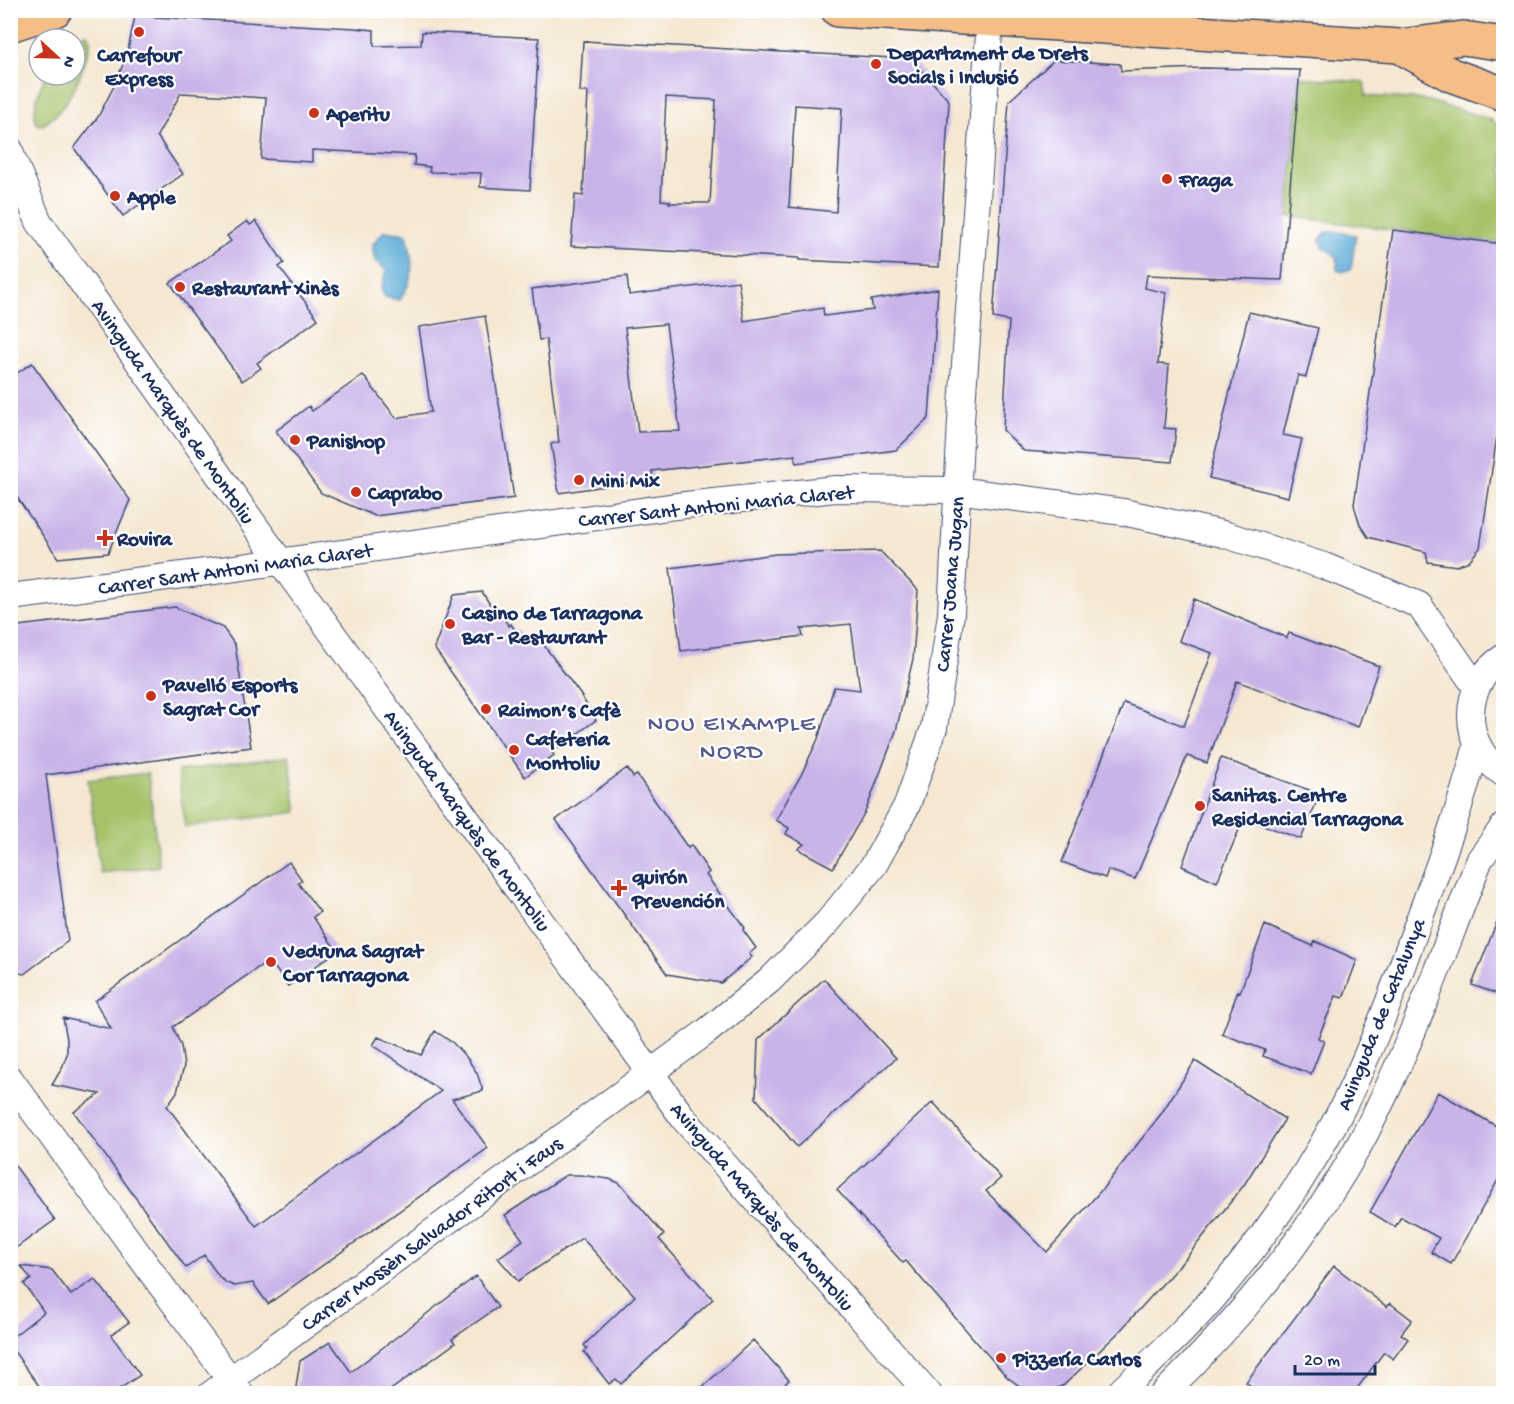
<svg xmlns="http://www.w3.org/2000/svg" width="1514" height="1404" font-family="'Gochi Hand',sans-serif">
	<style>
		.green { fill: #a6c36a; stroke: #607964; stroke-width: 1.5 }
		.water { fill: #5cacd6; stroke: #3c6e9a; stroke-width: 1.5 }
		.building { fill: #c9b3e9; fill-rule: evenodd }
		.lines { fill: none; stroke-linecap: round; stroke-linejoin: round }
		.minor-casing { stroke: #3c4b6f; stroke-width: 28 }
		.major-casing { stroke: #3c4b6f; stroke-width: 36 }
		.minor { stroke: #fff; stroke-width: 26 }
		.major { stroke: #f6be87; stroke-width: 33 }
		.poi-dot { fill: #c8321e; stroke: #fff; stroke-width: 2 }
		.labels { text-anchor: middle; stroke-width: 4.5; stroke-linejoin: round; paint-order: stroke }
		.poi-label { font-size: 21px; font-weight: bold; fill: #1b2f5e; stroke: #fff; text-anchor: start }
		.street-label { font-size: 21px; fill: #1b2f5e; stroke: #fff }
		.quarter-label { font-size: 24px; letter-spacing: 1.5px; fill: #585d8f; stroke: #fff }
	</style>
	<rect width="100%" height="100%" fill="#fff"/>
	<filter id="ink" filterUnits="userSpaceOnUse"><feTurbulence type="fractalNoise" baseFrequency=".0167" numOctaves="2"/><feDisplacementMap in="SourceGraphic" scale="12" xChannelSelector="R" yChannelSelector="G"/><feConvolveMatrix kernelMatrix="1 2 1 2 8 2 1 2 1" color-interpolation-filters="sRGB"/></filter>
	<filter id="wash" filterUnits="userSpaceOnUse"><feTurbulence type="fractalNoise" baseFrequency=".008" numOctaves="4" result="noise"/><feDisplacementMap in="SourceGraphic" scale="24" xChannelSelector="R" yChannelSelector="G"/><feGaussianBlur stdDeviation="1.35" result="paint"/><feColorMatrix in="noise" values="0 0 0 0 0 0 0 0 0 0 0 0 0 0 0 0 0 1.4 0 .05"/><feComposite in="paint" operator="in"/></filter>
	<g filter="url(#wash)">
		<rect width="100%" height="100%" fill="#f5e7d1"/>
		<path class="green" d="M87,34L91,40C85,68 69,110 43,125L37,124C31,110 39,88 46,75H75V39L81,35Z
			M1299,77L1364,82L1366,96L1425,100L1490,119L1503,129V244L1288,216Z
			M289,756L297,812L185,827L178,771Z
			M148,773L159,866L100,873L88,780Z"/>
		<path class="water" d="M384,231L407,234C413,259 416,277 400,300L385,297L381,289L386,270L375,261L372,245Z
			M1333,231L1356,235L1351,269L1342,272L1337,270V257L1324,248L1320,240L1325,233Z"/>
		<g id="blocks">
			<path class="building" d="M135,16L354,28L374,30V46L421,45L422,32L539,38L530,190L480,187L481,173L429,172L430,167L414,165L415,155L312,150V162L261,159L266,98L181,93L157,136L183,174L123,216L74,148L98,117L114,86L127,55Z
				M583,41L912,59L949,101L939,267L799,260V258L571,246L575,195L583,196L588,92H580ZM666,97L716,100L710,203H669L670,201L661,200ZM795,105L842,108L836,212L789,207Z
				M1054,60L1120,64L1121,71L1203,68L1300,70L1282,280L1147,275L1145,288L1166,293L1158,364L1169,365L1164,428L1176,429L1172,462L1024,451L1003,430L1009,321L993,318L1009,101Z
				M247,221L250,225L256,221L284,263L279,267L318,319L257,363L261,368L242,381L170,283L231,241L227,236Z
				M1393,230L1503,244V397L1480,548L1469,561L1457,566L1428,562L1426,552L1368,537L1360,525L1354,505Z
				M627,276L629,295L738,281L744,321L823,308L824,316L873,310L871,300L938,289L929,418L896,450L796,463L795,455L652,471L653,479L559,493L551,444L559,442L546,339L539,340L532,289ZM666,324L680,431L638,432L625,328Z
				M1249,312L1318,328L1306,377L1298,375L1283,435L1302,439L1288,497L1209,478Z
				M485,316L514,498L375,516L321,493L276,431L309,406L312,411L363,375L396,418L431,412L419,327Z
				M32,363L130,500L108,553L58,558L10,487V378Z
				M880,551L918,590L913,659L896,731L866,810L833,868L798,849L804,844L786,834L789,828L776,820L801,775L818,739L834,687L860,690L851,624L801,629L803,636L681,651L670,568L776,554Z
				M482,592L491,606L493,604L509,626L511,624L516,632L519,630L525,640L533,634L543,644L580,694L596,720L552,752L554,755L525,777L434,648L454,595Z
				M1194,599L1287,638L1289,633L1379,666L1358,727L1237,681L1207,763L1187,756L1135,879L1108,870L1105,878L1062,862L1124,703L1184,726L1212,653L1179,641Z
				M175,607L223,628L235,645L251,747L46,775L68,941L24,974L10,971V627Z
				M1221,758L1320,794L1301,839L1244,818L1217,882L1182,866Z
				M627,768L633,777L637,775L688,848L691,845L709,872L706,875L745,928L743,930L756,948L749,954L752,957L721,983L667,974L556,820Z
				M289,862L302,880L298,883L320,912L313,917L337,951L288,986L269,960L173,1027L181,1046L184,1066L177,1092L167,1106L256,1226L441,1091L373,1045L378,1037L421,1055L435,1031L453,1043L467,1058L477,1073L483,1091L452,1099L488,1148L268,1304L253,1283L234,1286L227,1283L220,1278L204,1255L186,1268L74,1112L100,1094L52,1085L62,1068L67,1054V1039L63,1018L111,1029L95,1001Z
				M1502,909H1503V996L1472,985Z
				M1265,925L1313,946L1315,941L1357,960L1343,998L1336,996L1318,1038L1324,1041L1311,1074L1263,1056L1265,1050L1222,1034L1238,991L1240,992Z
				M824,979L896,1058L797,1147L756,1098L758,1040Z
				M1195,1061L1285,1119L1244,1185L1186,1258L1118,1333L1064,1385L1046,1393L1025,1390L1007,1377L906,1261L903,1263L837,1190L933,1102L1001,1178L986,1191L1047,1252L1104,1187L1161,1114Z
				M1438,1092L1503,1130V1171L1451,1264L1431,1252L1439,1238L1401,1217L1395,1227L1370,1212Z
				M10,1159L55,1220L10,1252Z
				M566,1175H580L609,1179L619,1183L627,1191L664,1235L659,1239L713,1299L621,1384L616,1379L609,1384L584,1352L587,1349L584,1345L635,1296L582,1238L518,1281L498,1258L523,1240L505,1215Z
				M21,1266L52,1270L71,1295L95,1279L129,1322L111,1335L140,1375L112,1394H45L10,1346V1339L44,1312L24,1284L31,1279Z
				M1334,1266L1387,1307L1390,1303L1412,1320L1401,1334L1408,1339L1393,1359L1384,1352L1353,1394H1261L1246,1382Z
				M476,1276L498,1307L452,1339L455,1343L385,1394H295L300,1361L330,1342L351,1372Z
				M753,1340L789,1380L775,1394H695Z"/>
		</g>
	</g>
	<g filter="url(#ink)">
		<use href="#blocks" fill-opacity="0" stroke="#3c4b6f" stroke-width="1.5"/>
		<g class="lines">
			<g class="minor-casing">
				<path id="minor" d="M10,150L12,157L39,222L280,561L684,1119L929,1394
					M10,597L214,571L676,506L836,489L957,490L1123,512L1223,534L1324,566L1419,605L1476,687
					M1504,657C1460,684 1460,746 1504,774
					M10,1079L240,1393
					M211,1394L706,1032L769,981L827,923L874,865L907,805L934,728L951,614L961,420L990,20
					M1118,1394C1153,1360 1189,1327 1220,1290C1263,1238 1303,1181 1335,1122C1370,1056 1395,986 1420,917C1441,860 1462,803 1477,745
					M1163,1394C1239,1320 1314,1230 1364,1136C1411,1048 1443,951 1480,859L1504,826"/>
			</g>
			<g class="major-casing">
				<path id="major" d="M838,10L1399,46L1463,38L1504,44
					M10,25L55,10
					M1399,46L1451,75L1504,94"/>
			</g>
			<use href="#minor" class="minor"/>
			<use href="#major" class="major"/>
		</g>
	</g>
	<g class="poi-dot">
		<circle cx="139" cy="32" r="6"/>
		<circle cx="876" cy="64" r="6"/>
		<circle cx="314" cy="113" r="6"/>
		<circle cx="1167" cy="179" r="6"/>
		<circle cx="115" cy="196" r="6"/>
		<circle cx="180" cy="287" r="6"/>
		<circle cx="295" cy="440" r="6"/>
		<circle cx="579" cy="480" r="6"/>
		<circle cx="356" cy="492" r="6"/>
		<path d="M102 529h6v6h6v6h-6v6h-6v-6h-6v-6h6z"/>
		<circle cx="450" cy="624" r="6"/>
		<circle cx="151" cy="696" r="6"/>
		<circle cx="486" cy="709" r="6"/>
		<circle cx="514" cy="750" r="6"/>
		<circle cx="1200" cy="806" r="6"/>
		<path d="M616 879h6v6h6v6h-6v6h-6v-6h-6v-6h6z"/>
		<circle cx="271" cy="962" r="6"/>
		<circle cx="1001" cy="1358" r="6"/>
	</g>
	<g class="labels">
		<g class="poi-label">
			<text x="888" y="59">Departament de Drets<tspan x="888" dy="24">Socials i Inclusió</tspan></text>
			<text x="139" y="61" text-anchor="middle">Carrefour<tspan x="139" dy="24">Express</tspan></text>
			<text x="326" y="120">Aperitu</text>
			<text x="1179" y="186">Fraga</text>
			<text x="127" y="203">Apple</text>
			<text x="192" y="294">Restaurant Xinès</text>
			<text x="307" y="447">Panishop</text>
			<text x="591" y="487">Mini Mix</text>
			<text x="368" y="499">Caprabo</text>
			<text x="117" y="545">Rovira</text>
			<text x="462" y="619">Casino de Tarragona<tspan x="462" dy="24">Bar - Restaurant</tspan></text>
			<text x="163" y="691">Pavelló Esports<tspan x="163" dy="24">Sagrat Cor</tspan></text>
			<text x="498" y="716">Raimon’s Cafè</text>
			<text x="526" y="745">Cafeteria<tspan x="526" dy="24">Montoliu</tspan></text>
			<text x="1212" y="801">Sanitas. Centre<tspan x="1212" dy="24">Residencial Tarragona</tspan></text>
			<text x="632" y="883">quirón<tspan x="632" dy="24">Prevención</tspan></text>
			<text x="283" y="957">Vedruna Sagrat<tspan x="283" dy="24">Cor Tarragona</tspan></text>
			<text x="1013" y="1365">Pizzería Carlos</text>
		</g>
		<g class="street-label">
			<text transform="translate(174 411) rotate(55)" y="7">Avinguda Marquès de Montoliu</text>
			<text transform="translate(716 505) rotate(-6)" y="7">Carrer Sant Antoni Maria Claret</text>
			<text transform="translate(235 568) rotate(-8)" y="7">Carrer Sant Antoni Maria Claret</text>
			<text transform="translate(949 584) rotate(-85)" y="7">Carrer Joana Jugan</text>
			<text transform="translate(468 820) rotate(54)" y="7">Avinguda Marquès de Montoliu</text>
			<text transform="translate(1380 1014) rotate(-68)" y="7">Avinguda de Catalunya</text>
			<text transform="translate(763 1206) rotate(49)" y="7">Avinguda Marquès de Montoliu</text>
			<text transform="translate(431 1233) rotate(-36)" y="7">Carrer Mossèn Salvador Ritort i Faus</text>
		</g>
		<g class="quarter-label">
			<text x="732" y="730">NOU EIXAMPLE<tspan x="732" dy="28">NORD</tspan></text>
		</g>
	</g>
	<rect width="1514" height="1404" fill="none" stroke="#fff" stroke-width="36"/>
	<g transform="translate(57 57) rotate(112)"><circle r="28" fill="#ffffff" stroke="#a4acbf" stroke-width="1.5"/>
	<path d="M0-4.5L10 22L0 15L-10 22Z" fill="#c8321e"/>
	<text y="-9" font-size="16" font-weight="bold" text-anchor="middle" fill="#1b2f5e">N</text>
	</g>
	<path d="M1295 1365v9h80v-9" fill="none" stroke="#1b2f5e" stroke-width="3"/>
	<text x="1304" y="1365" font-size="18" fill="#1b2f5e" stroke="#ffffff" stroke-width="4.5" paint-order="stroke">20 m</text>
</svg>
